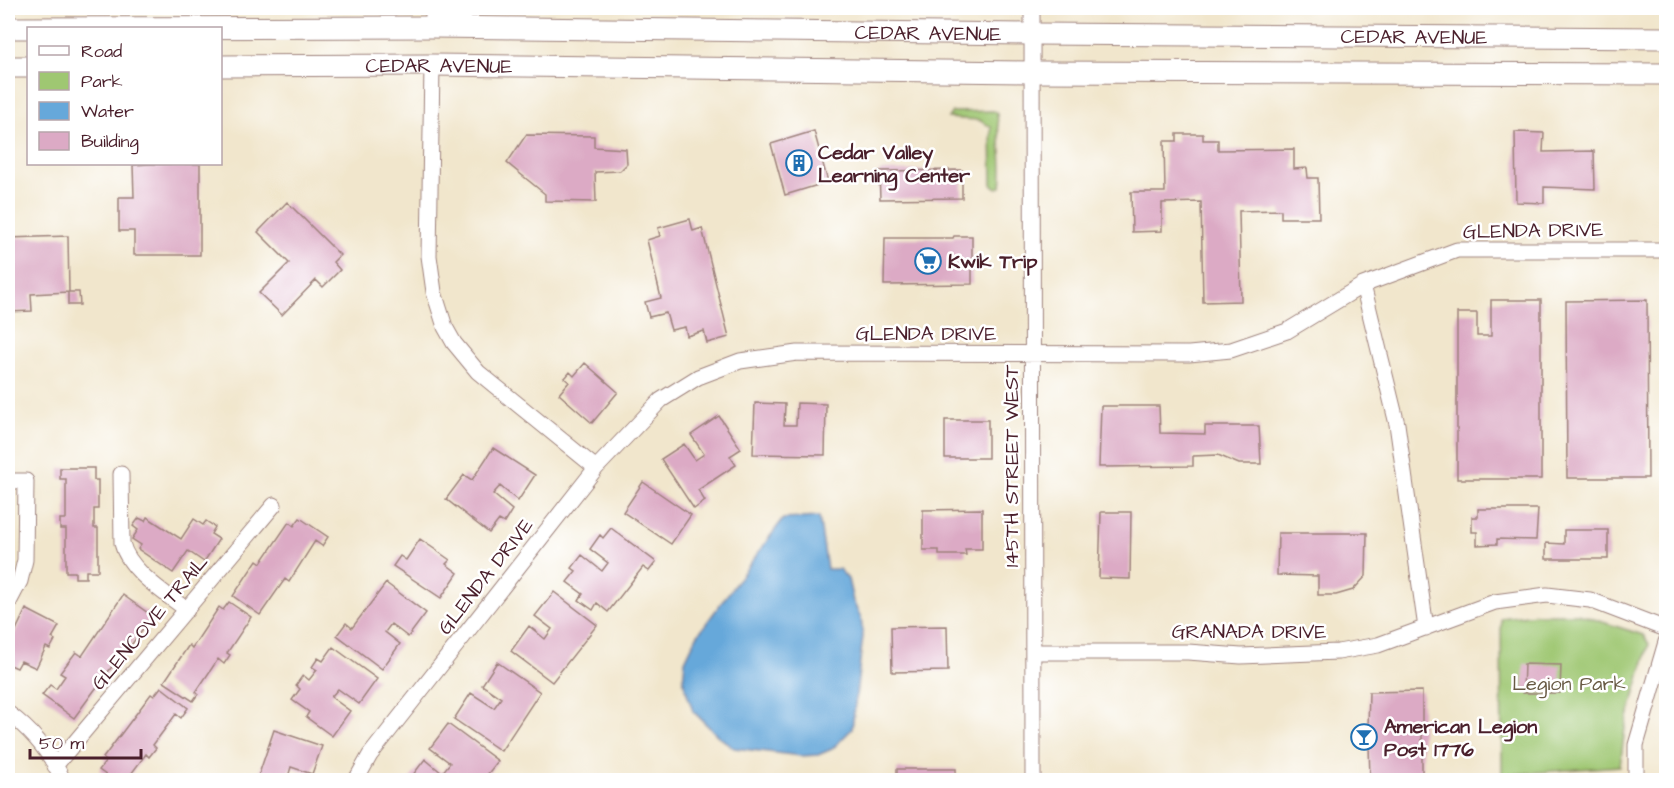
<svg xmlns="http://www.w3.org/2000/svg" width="1674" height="788" font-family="'Architects Daughter',sans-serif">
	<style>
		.green { fill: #9fc772; stroke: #74734e; stroke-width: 1.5 }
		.water { fill: #66a8da; stroke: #586482; stroke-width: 1.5 }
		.building { fill: #dcaac5 }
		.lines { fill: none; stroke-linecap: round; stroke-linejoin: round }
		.minor-casing { stroke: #9e827c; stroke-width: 17 }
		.highway-casing { stroke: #9e827c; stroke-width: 23 }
		.minor { stroke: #fff; stroke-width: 15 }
		.highway { stroke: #fff; stroke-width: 21 }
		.labels { text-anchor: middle; stroke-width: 5; stroke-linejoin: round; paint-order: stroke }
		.street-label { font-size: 20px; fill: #4a1f2b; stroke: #fff }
		.poi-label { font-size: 20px; font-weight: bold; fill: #4a1f2b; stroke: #fff; text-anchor: start }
		.park-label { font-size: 20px; fill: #685a44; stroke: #fff }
	</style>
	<rect width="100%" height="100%" fill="#fff"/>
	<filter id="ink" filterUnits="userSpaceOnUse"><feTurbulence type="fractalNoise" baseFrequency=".0167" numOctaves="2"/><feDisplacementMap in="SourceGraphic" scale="12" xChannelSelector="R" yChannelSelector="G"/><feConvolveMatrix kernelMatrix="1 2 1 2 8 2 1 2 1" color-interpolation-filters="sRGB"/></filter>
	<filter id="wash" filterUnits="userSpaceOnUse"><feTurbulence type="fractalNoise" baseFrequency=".008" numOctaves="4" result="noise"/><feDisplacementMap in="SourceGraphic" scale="24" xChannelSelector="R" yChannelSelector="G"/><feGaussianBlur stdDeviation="1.35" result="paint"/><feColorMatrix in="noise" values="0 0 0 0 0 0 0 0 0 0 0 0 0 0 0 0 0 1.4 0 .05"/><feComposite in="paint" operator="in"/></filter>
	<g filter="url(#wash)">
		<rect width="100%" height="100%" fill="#f1e6cc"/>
		<path class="green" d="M994,111L997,114C999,138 1004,162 1001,187L997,188L992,186L991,127L979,120L948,118L952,112Z
			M1537,614H1578L1643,635L1649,644L1625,728L1620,766L1502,775L1501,618Z"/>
		<path class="water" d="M819,517L827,569H839L848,579L853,601L861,618L863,636L852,729L832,749L818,755L801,756L734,748L718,736L693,711L683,681L685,661L697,636L783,519Z"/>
		<g id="blocks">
			<path class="building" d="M814,131L828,182L785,195L771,144Z
				M1515,132L1544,133L1543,152L1594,151L1595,189L1544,187V203L1516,202Z
				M1177,134H1203V140H1218V150L1294,149V169L1307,168L1308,178H1318L1319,218H1281V210L1239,211L1241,301L1203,302L1201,202L1162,203V231L1132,232L1131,192H1165L1164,141H1177Z
				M526,135L594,136V147L626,149L627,164L620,171L595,172L596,202L545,201V194L507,163Z
				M149,164H200V255H134V231H119V197H134L133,165Z
				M962,170V198L880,199L879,171Z
				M287,202L340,255L333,262L340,270L323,287L316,280L282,315L259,293L289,263L258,232Z
				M690,219L693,231L702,228L729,337L707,343L704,331L687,336L685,327L671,330L666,313L649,317L645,302L661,298L647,240L660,236L658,228Z
				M68,236L69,292H79L80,305H68V292L31,294L32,311L8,312V238Z
				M954,236H972V284L884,285L885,238H953Z
				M1491,300H1541V479H1457V313H1477V336H1491Z
				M1647,300L1648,478H1567L1566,301Z
				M585,363L618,392L592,423L559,394L569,382L564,378L566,377L570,372L574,376Z
				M755,403L785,404L784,425H796L797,403L826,404L825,455L753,454Z
				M1101,406H1159L1160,433L1205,434V426H1259L1261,464H1239L1218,455L1193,456V466L1099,467Z
				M719,416L741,449L730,456L736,465L698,490L705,501L694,509L661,459L684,444L695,460L704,454L691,435Z
				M945,420H988V458H945Z
				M493,448L535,475L518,501L500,486L493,494L512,510L504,523L499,520L489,533L446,499L464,475L472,480Z
				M60,468H94V480H98V509H94V528H98V571H86V578H75V572H66V529H60V519H66V479H60Z
				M643,482L691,515L671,544L623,512Z
				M982,509V549H965L966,555H939V550H923V510Z
				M1478,509H1538L1536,540L1497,539V544L1477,545V532H1472V517H1478Z
				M1101,512H1131L1130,579L1099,578Z
				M147,517L181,539L194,519L203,525L206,521L215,527L211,534L219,539L204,562L188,551L173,573L138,549L141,545L132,539L138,530L133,526L139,518L145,521Z
				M300,518L328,537L322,546L315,541L289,582L285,579L260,615L233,596L257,560L261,563L289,522L294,526Z
				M611,528L656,562L649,571L643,567L608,612L597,603L593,610L579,600L583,594L567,582L576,571L572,568L582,555L602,571L608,563L590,549L600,535L603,538Z
				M1564,530H1608V559H1546V543L1564,544Z
				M1278,533H1367L1366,576L1353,590L1336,595H1318V576L1277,575Z
				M420,539L450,560L446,564L458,573L441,598L393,566L400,556L406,560Z
				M386,583L426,613L408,637L391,624L385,632L400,644L382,669L337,635L346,623L352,628Z
				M554,592L597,625L552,682L511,651L529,626L545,639L552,629L535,616Z
				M123,595L152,616L127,651L125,649L74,718L42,695L50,685L56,689L65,676L60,673L76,652L82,656Z
				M229,602L251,617L227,653L230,655L224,664L218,659L196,692L198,694L193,701L164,682L189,645L192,648L219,607L223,610Z
				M26,609L59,626L52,638L55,640L50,649L46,647L36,668L21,661L17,668L8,664V647Z
				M947,626L948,671L892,672L891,627Z
				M333,647L377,679L359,704L338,689L331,697L350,711L332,736L306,717L309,712L292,700L300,689L296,685L303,675L309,680L317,670L312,667L318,658L323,661Z
				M497,662L540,692L501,751L454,719L471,693L494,708L501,698L482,685Z
				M1524,664L1561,665L1560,693H1523Z
				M161,687L188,708L181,718L176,714L153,745L156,748L149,757L146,754L128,778L131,780H113L99,770L106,761L103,758L151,694L154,696Z
				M1422,691V779L1370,778L1369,745H1364V728H1368L1369,692Z
				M448,724L498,761L483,780H409L425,759L442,773L450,763L430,748Z
				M274,730L322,746L312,774L291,767L288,777L296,780H257Z
				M897,769H956V780H897Z"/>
		</g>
	</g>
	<g filter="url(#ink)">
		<use href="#blocks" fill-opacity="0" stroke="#9e827c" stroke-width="1.5"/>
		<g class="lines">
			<g class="minor-casing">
				<path id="minor" d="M433,8V27
					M1032,8L1033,780
					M432,65L429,256L434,292L445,327L454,343L478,372L596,468
					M1363,285L1397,424L1426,628
					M121,474L122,543C128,570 165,593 187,610
					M8,481H26L25,560L20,581L8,604
					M1033,652H1188L1241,656L1338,652L1378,645L1495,602L1547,595L1590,600L1666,629
					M8,713C31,730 51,754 63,780
					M55,766L274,505
					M356,780L370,755L596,468L661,400L698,377L740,361L797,353L1189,354L1231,350L1287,331L1363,285L1457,250H1666
					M1636,780V745L1666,642"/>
			</g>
			<g class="highway-casing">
				<g id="highway">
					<path id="s1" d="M8,28L433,27L1032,34L1666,38"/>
					<path id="s2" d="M220,66L432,65L1033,72L1666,74"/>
					<path d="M8,67H28"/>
				</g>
			</g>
			<use href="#minor" class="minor"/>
			<use href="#highway" class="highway"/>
		</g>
	</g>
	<defs>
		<g id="building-ring" transform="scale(1.35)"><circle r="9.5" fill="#fff" stroke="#1f6fb2" stroke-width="1.5"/><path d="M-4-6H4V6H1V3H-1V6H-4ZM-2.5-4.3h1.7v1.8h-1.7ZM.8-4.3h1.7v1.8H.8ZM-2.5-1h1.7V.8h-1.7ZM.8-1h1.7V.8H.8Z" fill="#1f6fb2"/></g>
		<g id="supermarket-ring" transform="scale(1.35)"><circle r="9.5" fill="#fff" stroke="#1f6fb2" stroke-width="1.5"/><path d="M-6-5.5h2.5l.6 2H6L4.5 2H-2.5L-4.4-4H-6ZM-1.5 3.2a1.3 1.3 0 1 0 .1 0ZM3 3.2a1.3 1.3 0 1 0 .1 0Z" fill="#1f6fb2"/></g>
		<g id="bar-ring" transform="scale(1.35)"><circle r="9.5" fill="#fff" stroke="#1f6fb2" stroke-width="1.5"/><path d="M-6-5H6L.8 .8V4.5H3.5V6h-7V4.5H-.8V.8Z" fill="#1f6fb2"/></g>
	</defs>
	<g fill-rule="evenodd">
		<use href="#building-ring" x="799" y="163"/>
		<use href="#supermarket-ring" x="928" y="261"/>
		<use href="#bar-ring" x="1364" y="737"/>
	</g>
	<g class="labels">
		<g class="street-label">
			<text dy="7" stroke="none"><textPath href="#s1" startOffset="920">CEDAR AVENUE</textPath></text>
			<text dy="7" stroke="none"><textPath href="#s1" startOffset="1406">CEDAR AVENUE</textPath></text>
			<text dy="7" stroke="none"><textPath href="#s2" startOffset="219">CEDAR AVENUE</textPath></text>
			<text transform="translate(1533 230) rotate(-1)" y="7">GLENDA DRIVE</text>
			<text x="926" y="340">GLENDA DRIVE</text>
			<text transform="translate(1011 466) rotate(-90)" y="7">145TH STREET WEST</text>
			<text transform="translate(485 576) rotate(-52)" y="7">GLENDA DRIVE</text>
			<text transform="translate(149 622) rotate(-50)" y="7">GLENCOVE TRAIL</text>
			<text x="1249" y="638">GRANADA DRIVE</text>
		</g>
		<g class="poi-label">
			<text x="818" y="159">Cedar Valley<tspan x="818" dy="23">Learning Center</tspan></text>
			<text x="948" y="268">Kwik Trip</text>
			<text x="1384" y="733">American Legion<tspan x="1384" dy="23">Post 1776</tspan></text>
		</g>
		<g class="park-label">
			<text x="1569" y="690">Legion Park</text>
		</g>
	</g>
	<rect width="1674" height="788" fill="none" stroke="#fff" stroke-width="30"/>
	<rect x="27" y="27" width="195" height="138" fill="#ffffff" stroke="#b7a5aa" stroke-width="1.5"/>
	<rect x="39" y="46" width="30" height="9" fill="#ffffff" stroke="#b7a5aa" stroke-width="1.5"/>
	<text x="81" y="57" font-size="18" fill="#4a1f2b">Road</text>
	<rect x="39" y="72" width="30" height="18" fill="#9fc772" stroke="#b7a5aa" stroke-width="1.5"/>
	<text x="81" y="87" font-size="18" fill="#4a1f2b">Park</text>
	<rect x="39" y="102" width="30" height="18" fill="#66a8da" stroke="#b7a5aa" stroke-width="1.5"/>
	<text x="81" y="117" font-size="18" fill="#4a1f2b">Water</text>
	<rect x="39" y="132" width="30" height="18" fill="#dcaac5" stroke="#b7a5aa" stroke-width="1.5"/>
	<text x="81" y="147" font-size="18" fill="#4a1f2b">Building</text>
	<path d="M30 749v9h111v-9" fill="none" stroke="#4a1f2b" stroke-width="3"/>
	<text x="39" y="749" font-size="18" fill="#4a1f2b" stroke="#ffffff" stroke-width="4.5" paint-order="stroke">50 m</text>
</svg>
